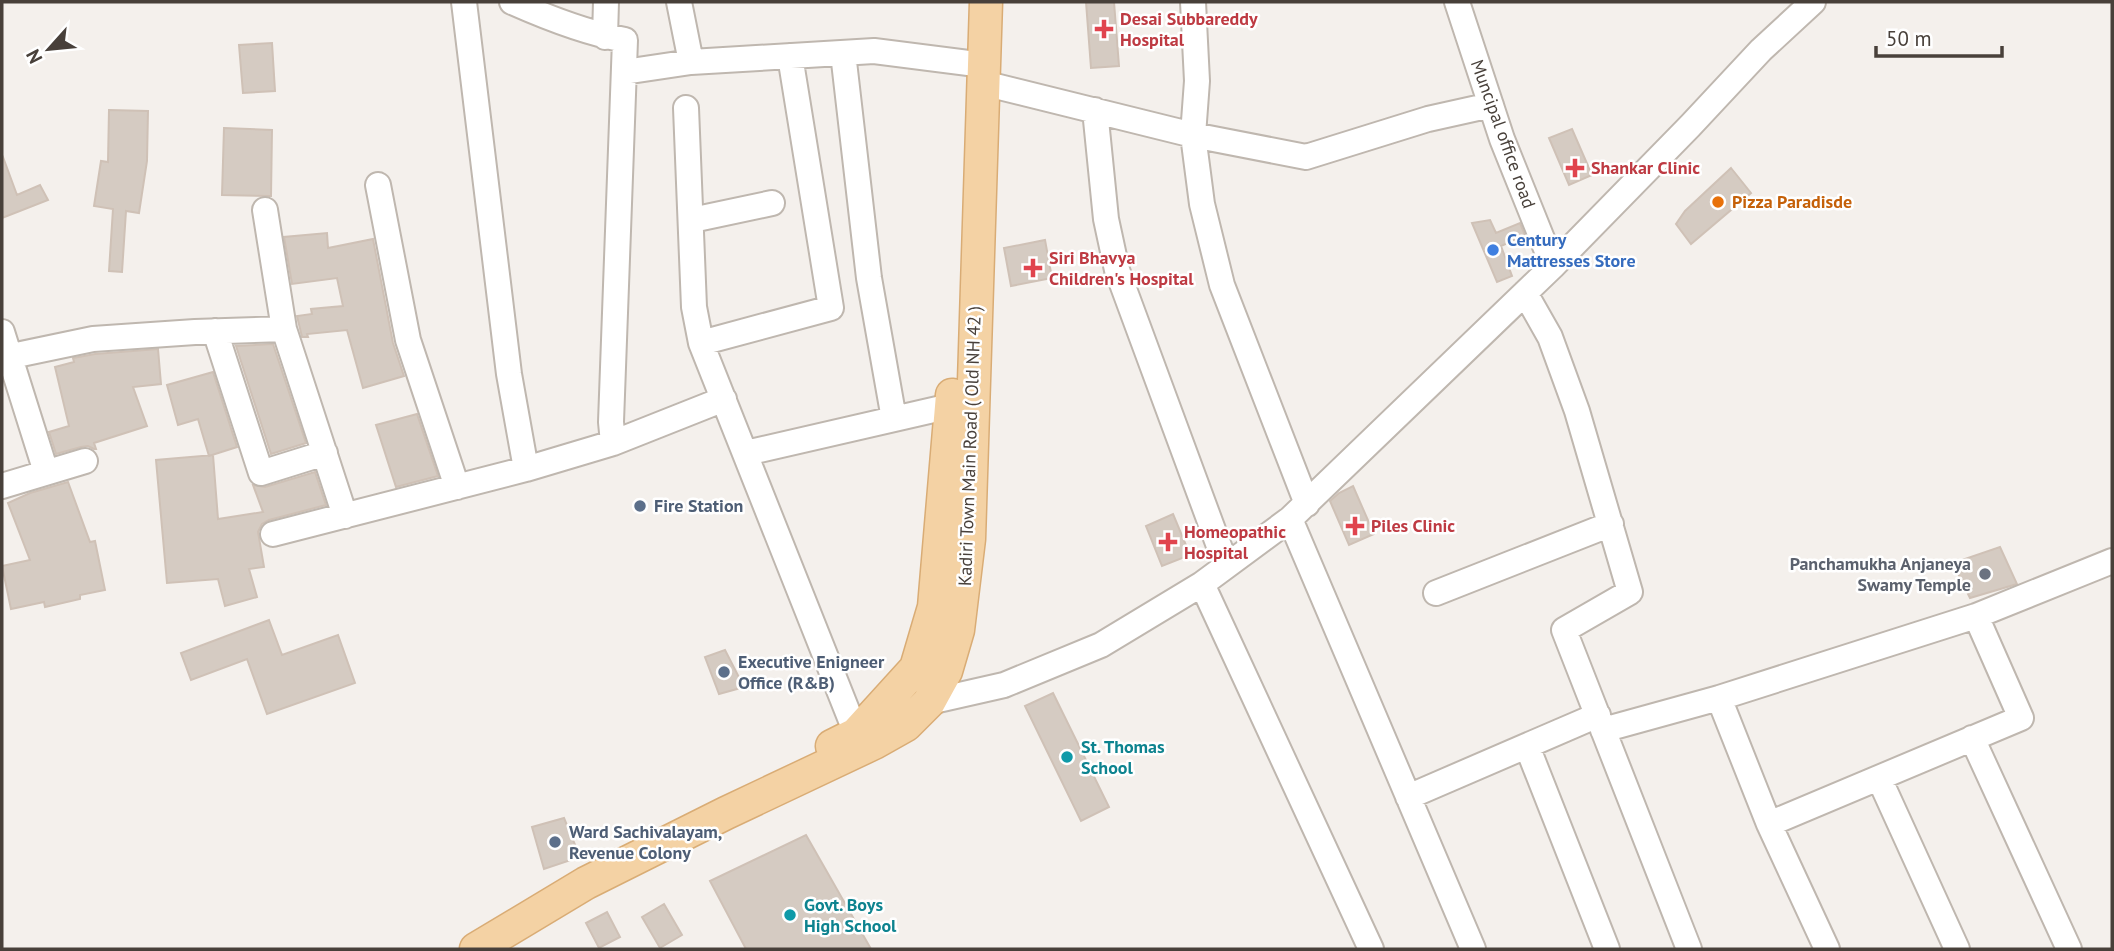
<svg xmlns="http://www.w3.org/2000/svg" width="2114" height="951" font-family="'PT Sans',sans-serif">
	<style>
		.building { fill: #d5cbc2; stroke: #cfc1b6; stroke-width: 2 }
		.lines { fill: none; stroke-linecap: round; stroke-linejoin: round }
		.minor-casing { stroke: #bfb7af; stroke-width: 28 }
		.major-casing { stroke: #d9ac75; stroke-width: 35 }
		.minor { stroke: #fff; stroke-width: 24 }
		.major { stroke: #f4d2a4; stroke-width: 32 }
		.health-dot { fill: #e0444e; stroke: #fff; stroke-width: 2.5 }
		.food-dot { fill: #e8710a; stroke: #fff; stroke-width: 2.5 }
		.shop-dot { fill: #3f7fe0; stroke: #fff; stroke-width: 2.5 }
		.service-dot { fill: #5c6f8a; stroke: #fff; stroke-width: 2.5 }
		.worship-dot { fill: #6b7280; stroke: #fff; stroke-width: 2.5 }
		.culture-dot { fill: #0f9aa8; stroke: #fff; stroke-width: 2.5 }
		.labels { text-anchor: middle; stroke-width: 5; stroke-linejoin: round; paint-order: stroke }
		.health-label { font-size: 18px; font-weight: bold; fill: #be3a42; stroke: #fff; text-anchor: start }
		.street-label { font-size: 18px; fill: #48403a; stroke: #fff }
		.food-label { font-size: 18px; font-weight: bold; fill: #c56008; stroke: #fff; text-anchor: start }
		.shop-label { font-size: 18px; font-weight: bold; fill: #366cbe; stroke: #fff; text-anchor: start }
		.service-label { font-size: 18px; font-weight: bold; fill: #4e5e75; stroke: #fff; text-anchor: start }
		.worship-label { font-size: 18px; font-weight: bold; fill: #5b616d; stroke: #fff; text-anchor: end }
		.culture-label { font-size: 18px; font-weight: bold; fill: #0d838f; stroke: #fff; text-anchor: start }
	</style>
	<rect width="100%" height="100%" fill="#f4f0ec"/>
	<path class="building" d="M1086,2H1114L1119,66L1091,68Z
		M272,43L275,91L243,93L239,45Z
		M109,110L148,111L147,161L139,213L126,211L122,272L109,271L113,209L94,206L101,161L108,162Z
		M224,128L272,130L271,196L222,195Z
		M1572,129L1592,175L1569,185L1549,138Z
		M3,157L17,195L40,185L48,200L2,218V158Z
		M1731,168L1751,193L1691,244L1676,224L1685,211Z
		M1490,220L1496,233L1520,223L1525,235L1501,246L1512,276L1497,282L1472,223Z
		M327,233L328,248L373,239L393,343L404,376L363,388L347,330L307,334L308,337H302L297,316L312,314L311,309L343,306L337,278L292,284L284,237Z
		M1045,240L1052,278L1011,286L1004,248Z
		M273,344L306,443L271,454L236,346Z
		M158,349L161,384L133,387L147,426L94,443L96,449H94L88,446L81,447L56,454L49,432L69,426L55,367L74,362L73,358L95,354Z
		M213,372L237,447L209,456L198,419L178,425L167,385Z
		M417,414L438,476L396,487L376,425Z
		M213,455L218,519L263,512L253,485L265,487L315,472L326,505L269,520L262,524L258,532L264,567L249,569L257,597L225,606L218,579L167,583L156,460Z
		M68,482L90,542L95,541L105,590L80,595V599L45,607L44,602L11,609L2,566L30,560L8,503L30,493Z
		M1353,486L1374,534L1349,545L1330,501L1339,493Z
		M1173,514L1190,555L1162,566L1146,526Z
		M2000,547L2017,584L1970,598L1953,563Z
		M269,620L282,655L338,635L355,683L267,714L247,659L191,680L181,653Z
		M725,650L744,687L719,694L705,657Z
		M1053,693L1109,807L1081,821L1025,706Z
		M564,818L580,857L544,869L532,827Z
		M806,835L871,949H746L710,881Z
		M664,904L682,935L660,948L642,917Z
		M607,912L620,937L599,948L586,923Z"/>
	<g class="lines">
		<g class="minor-casing">
			<path id="minor" d="M464,2L509,374L526,469
				M512,2C548,18 586,33 625,40L611,422L613,443
				M679,2L691,62
				M1193,2L1197,81L1193,135L1202,204L1222,285L1307,504
				M1457,2L1502,139L1553,266
				M605,37L606,2
				M843,53L869,278L894,419
				M624,72L691,62L874,51L984,65
				M983,83L1193,135L1306,157L1428,119L1491,105
				M686,108L694,307L701,343L862,748
				M1095,110L1106,219L1117,270L1226,565
				M378,185L408,340L457,487
				M265,210L284,329L345,516
				M692,220L772,203
				M1525,293L1550,337L1577,411L1630,592L1564,630L1689,949
				M215,331L261,473L325,453
				M2,332L46,472
				M701,343L831,308L790,56
				M2,358L93,339L195,332L284,329
				M746,453L968,402
				M2,486L85,461
				M1290,519L1473,949
				M273,534L526,469L613,443L724,399
				M1202,584L1371,949
				M1436,593L1611,524
				M1719,698L1769,824L1827,949
				M929,702L1004,685L1101,645L1202,584L1290,519L1553,266L1690,126L1761,50L1813,2
				M1603,730L1719,698L1976,616L2112,561
				M1972,738L2069,949
				M1527,746L1607,949
				M1879,778L1957,949
				M1408,797L1598,715
				M1769,824L2021,718L1976,616"/>
		</g>
		<g class="major-casing">
			<path id="major" d="M832,746L856,734L916,668L934,607L952,395
				M476,949L586,883L726,813L874,743L906,725L929,702L946,671L958,630L969,539L986,2"/>
		</g>
		<use href="#minor" class="minor"/>
		<use href="#major" class="major"/>
	</g>
	<g class="health-dot">
		<path d="M1100.5 18.5h7v7h7v7h-7v7h-7v-7h-7v-7h7z"/>
		<path d="M1571.5 157.5h7v7h7v7h-7v7h-7v-7h-7v-7h7z"/>
		<path d="M1029.5 257.5h7v7h7v7h-7v7h-7v-7h-7v-7h7z"/>
		<path d="M1351.5 515.5h7v7h7v7h-7v7h-7v-7h-7v-7h7z"/>
		<path d="M1164.5 531.5h7v7h7v7h-7v7h-7v-7h-7v-7h7z"/>
	</g>
	<circle class="food-dot" cx="1718" cy="202" r="7"/>
	<circle class="shop-dot" cx="1493" cy="250" r="7"/>
	<g class="service-dot">
		<circle cx="640" cy="506" r="7"/>
		<circle cx="724" cy="672" r="7"/>
		<circle cx="555" cy="842" r="7"/>
	</g>
	<circle class="worship-dot" cx="1985" cy="574" r="7"/>
	<g class="culture-dot">
		<circle cx="1067" cy="757" r="7"/>
		<circle cx="790" cy="915" r="7"/>
	</g>
	<g class="labels">
		<g class="health-label">
			<text x="1120" y="25">Desai Subbareddy<tspan x="1120" dy="21">Hospital</tspan></text>
			<text x="1591" y="174">Shankar Clinic</text>
			<text x="1049" y="264">Siri Bhavya<tspan x="1049" dy="21">Children's Hospital</tspan></text>
			<text x="1371" y="532">Piles Clinic</text>
			<text x="1184" y="538">Homeopathic<tspan x="1184" dy="21">Hospital</tspan></text>
		</g>
		<g class="street-label">
			<text transform="translate(1503 134) rotate(70)" y="6">Muncipal office road</text>
			<text transform="translate(970 446) rotate(-88)" y="6">Kadiri Town Main Road ( Old NH 42 )</text>
		</g>
		<g class="food-label">
			<text x="1732" y="208">Pizza Paradisde</text>
		</g>
		<g class="shop-label">
			<text x="1507" y="246">Century<tspan x="1507" dy="21">Mattresses Store</tspan></text>
		</g>
		<g class="service-label">
			<text x="654" y="512">Fire Station</text>
			<text x="738" y="668">Executive Enigneer<tspan x="738" dy="21">Office (R&amp;B)</tspan></text>
			<text x="569" y="838">Ward Sachivalayam,<tspan x="569" dy="21">Revenue Colony</tspan></text>
		</g>
		<g class="worship-label">
			<text x="1971" y="570">Panchamukha Anjaneya<tspan x="1971" dy="21">Swamy Temple</tspan></text>
		</g>
		<g class="culture-label">
			<text x="1081" y="753">St. Thomas<tspan x="1081" dy="21">School</tspan></text>
			<text x="804" y="911">Govt. Boys<tspan x="804" dy="21">High School</tspan></text>
		</g>
	</g>
	<rect width="2114" height="951" fill="none" stroke="#48403a" stroke-width="7"/>
	<g transform="translate(49 49) rotate(243)" stroke="#ffffff" stroke-width="5" paint-order="stroke">
	<path d="M0-5L12 26L0 18L-12 26Z" fill="#48403a"/>
	<text y="-10" font-size="19" font-weight="bold" text-anchor="middle" fill="#48403a">N</text>
	</g>
	<path d="M1876 46v10h126v-10" fill="none" stroke="#48403a" stroke-width="3.5"/>
	<text x="1886" y="46" font-size="21" fill="#48403a" stroke="#ffffff" stroke-width="5" paint-order="stroke">50 m</text>
</svg>
